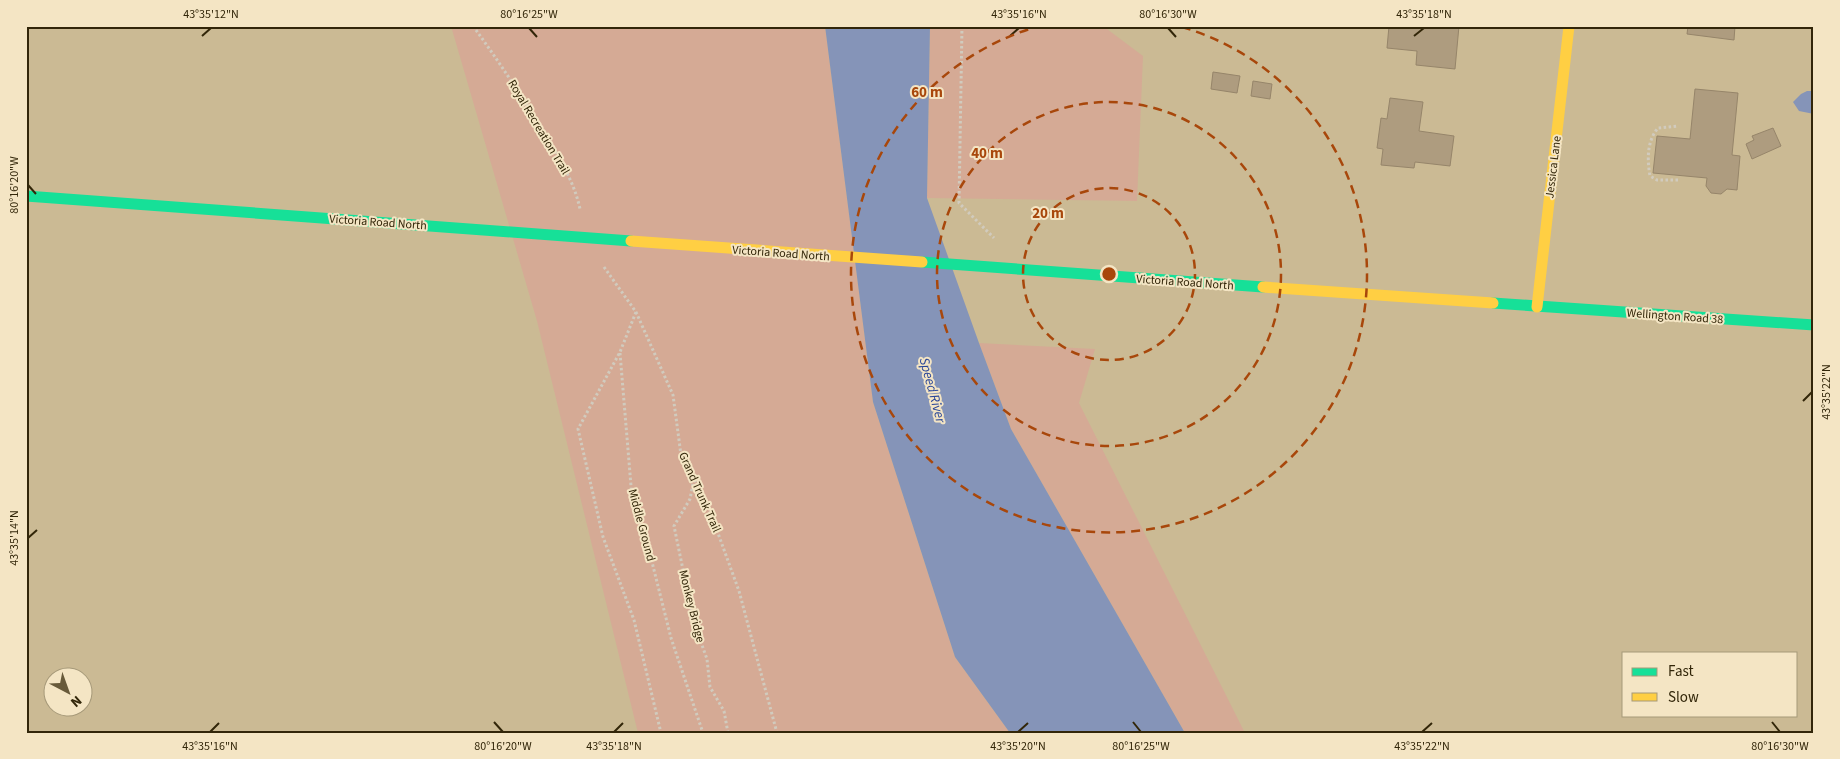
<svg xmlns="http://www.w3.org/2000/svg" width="1840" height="759" font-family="'Source Sans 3',sans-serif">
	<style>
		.green { fill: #d5aa95 }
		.water { fill: #8594b8 }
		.building { fill: #ae9c7f; stroke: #96856a }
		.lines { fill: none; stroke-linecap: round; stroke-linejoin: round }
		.path { stroke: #d1cbbe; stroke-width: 3; stroke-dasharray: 2.5 2.5; stroke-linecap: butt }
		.fast { stroke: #16e098; stroke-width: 11 }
		.slow { stroke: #ffcf43; stroke-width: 11 }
		.ticks { fill: none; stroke: #322609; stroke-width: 2 }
		.ring { fill: none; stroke: #a8470b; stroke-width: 2.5; stroke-dasharray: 9 6 }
		.labels { text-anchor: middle; stroke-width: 4; stroke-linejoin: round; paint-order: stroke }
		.street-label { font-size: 12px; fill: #322609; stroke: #f4e5c4 }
		.water-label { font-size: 14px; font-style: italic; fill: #294698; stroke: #f4e5c4 }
		.centre { fill: #a8470b; stroke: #f4e5c4; stroke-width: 2.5 }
		.ring-label { font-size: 15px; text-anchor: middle; font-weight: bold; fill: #a8470b; stroke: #f4e5c4; stroke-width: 4; stroke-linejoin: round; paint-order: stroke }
		.neatline { fill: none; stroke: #322609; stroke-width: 2 }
		.ticks-label { font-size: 12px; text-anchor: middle; fill: #322609 }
	</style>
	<rect width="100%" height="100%" fill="#cbba94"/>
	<path class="green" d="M451,26H825L873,402L955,657L1010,733H638L537,321Z
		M930,26H1108L1107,29L1143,56L1137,201L927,198Z
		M979,343L1095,349L1079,403L1245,733H1185L1011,429Z"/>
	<path class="water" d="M825,26H930L927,198L979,343L1011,429L1185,733H1010L955,657L873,402Z
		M1807,91H1814V114L1799,111L1793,102L1801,94Z"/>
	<path class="building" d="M1389,26H1459L1455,69L1416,65L1417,51L1387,48Z
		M1688,26H1735L1734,40L1687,34Z
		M1213,72L1240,76L1237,93L1211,89Z
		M1253,81L1272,84L1270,99L1251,96Z
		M1695,89L1738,93L1732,155L1740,156L1737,190L1727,189L1721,194L1711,193L1706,186L1707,178L1653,173L1657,136L1690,139Z
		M1390,98L1423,102L1419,131L1454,136L1450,166L1415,162L1414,168L1381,165L1383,149L1377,148L1381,118L1387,119Z
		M1773,128L1781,146L1752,159L1746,144L1754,140L1752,136Z"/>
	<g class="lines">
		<path class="path" d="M473,26C498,60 520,94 542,129C557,155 574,180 580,209
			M962,26L959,203L994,238
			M1678,180H1657L1650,176C1647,159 1647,141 1658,128L1678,126
			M604,267L636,312L673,395L681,455L707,503L739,591L777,733
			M636,312L620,352L578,429L603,537L634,620L661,733
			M620,353L632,498L652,562L671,638L703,733
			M694,479L690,499L674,526L694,623L707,659L710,687L724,711L728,733"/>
		<path class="fast" d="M26,196L631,241
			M922,262L1263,287
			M1493,303L1814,325"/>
		<path class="slow" d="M631,241L922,262
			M1263,287L1493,303
			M1537,307L1569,26"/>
	</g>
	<path class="ticks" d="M529,28L537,37M1168,28L1176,37M202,36L211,28M1010,36L1019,28M1414,36L1424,28M28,185L36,194M1803,401L1812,392M28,538L37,530M494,722L503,732M1133,722L1141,732M1772,722L1780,732M210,732L219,723M614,732L623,723M1018,732L1028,723M1422,732L1432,723"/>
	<g class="ring">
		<circle cx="1109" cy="274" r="86"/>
		<circle cx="1109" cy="274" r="172"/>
		<path d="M1182 27A258 258 0 1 1 1036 27"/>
	</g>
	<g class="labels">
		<g class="street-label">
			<text transform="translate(539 127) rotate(59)" y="4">Royal Recreation Trail</text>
			<text transform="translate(1553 167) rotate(-83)" y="4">Jessica Lane</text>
			<text transform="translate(378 222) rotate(4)" y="4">Victoria Road North</text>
			<text transform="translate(781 253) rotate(4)" y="4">Victoria Road North</text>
			<text transform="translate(1185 282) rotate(4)" y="4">Victoria Road North</text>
			<text transform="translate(1675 316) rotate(4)" y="4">Wellington Road 38</text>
			<text transform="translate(700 492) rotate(66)" y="4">Grand Trunk Trail</text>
			<text transform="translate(642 525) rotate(75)" y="4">Middle Ground</text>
			<text transform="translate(692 606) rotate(76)" y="4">Monkey Bridge</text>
		</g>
		<g class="water-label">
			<text transform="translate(933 390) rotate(75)" y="5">Speed River</text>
		</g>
	</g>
	<circle cx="1109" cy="274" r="8" class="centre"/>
	<g class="ring-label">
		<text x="927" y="97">60 m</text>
		<text x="987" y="158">40 m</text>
		<text x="1048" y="218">20 m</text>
	</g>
	<rect width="1840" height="759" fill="none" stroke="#f4e5c4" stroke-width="55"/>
	<rect x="1622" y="652" width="175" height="65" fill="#f4e5c4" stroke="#a69979"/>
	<rect x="1632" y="668" width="25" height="8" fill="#16e098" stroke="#a69979"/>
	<text x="1668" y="676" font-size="15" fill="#322609">Fast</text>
	<rect x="1632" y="693" width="25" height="8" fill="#ffcf43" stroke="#a69979"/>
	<text x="1668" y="702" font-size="15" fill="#322609">Slow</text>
	<g transform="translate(68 692) rotate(139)"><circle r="24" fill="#f4e5c4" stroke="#a69979"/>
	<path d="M0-4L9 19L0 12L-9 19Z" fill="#685a3a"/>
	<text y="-8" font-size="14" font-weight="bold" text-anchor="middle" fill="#322609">N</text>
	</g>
	<rect x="28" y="28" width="1784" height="704" class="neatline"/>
	<g class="ticks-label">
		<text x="211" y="18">43°35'12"N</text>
		<text x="529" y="18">80°16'25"W</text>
		<text x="1019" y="18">43°35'16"N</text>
		<text x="1168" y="18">80°16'30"W</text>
		<text x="1424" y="18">43°35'18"N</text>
		<text transform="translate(14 185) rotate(-90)" y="4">80°16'20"W</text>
		<text transform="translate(1826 392) rotate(-90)" y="4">43°35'22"N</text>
		<text transform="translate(14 538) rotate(-90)" y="4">43°35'14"N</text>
		<text x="210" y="750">43°35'16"N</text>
		<text x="503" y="750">80°16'20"W</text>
		<text x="614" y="750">43°35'18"N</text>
		<text x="1018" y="750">43°35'20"N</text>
		<text x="1141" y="750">80°16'25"W</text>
		<text x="1422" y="750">43°35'22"N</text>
		<text x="1780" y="750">80°16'30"W</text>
	</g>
</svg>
